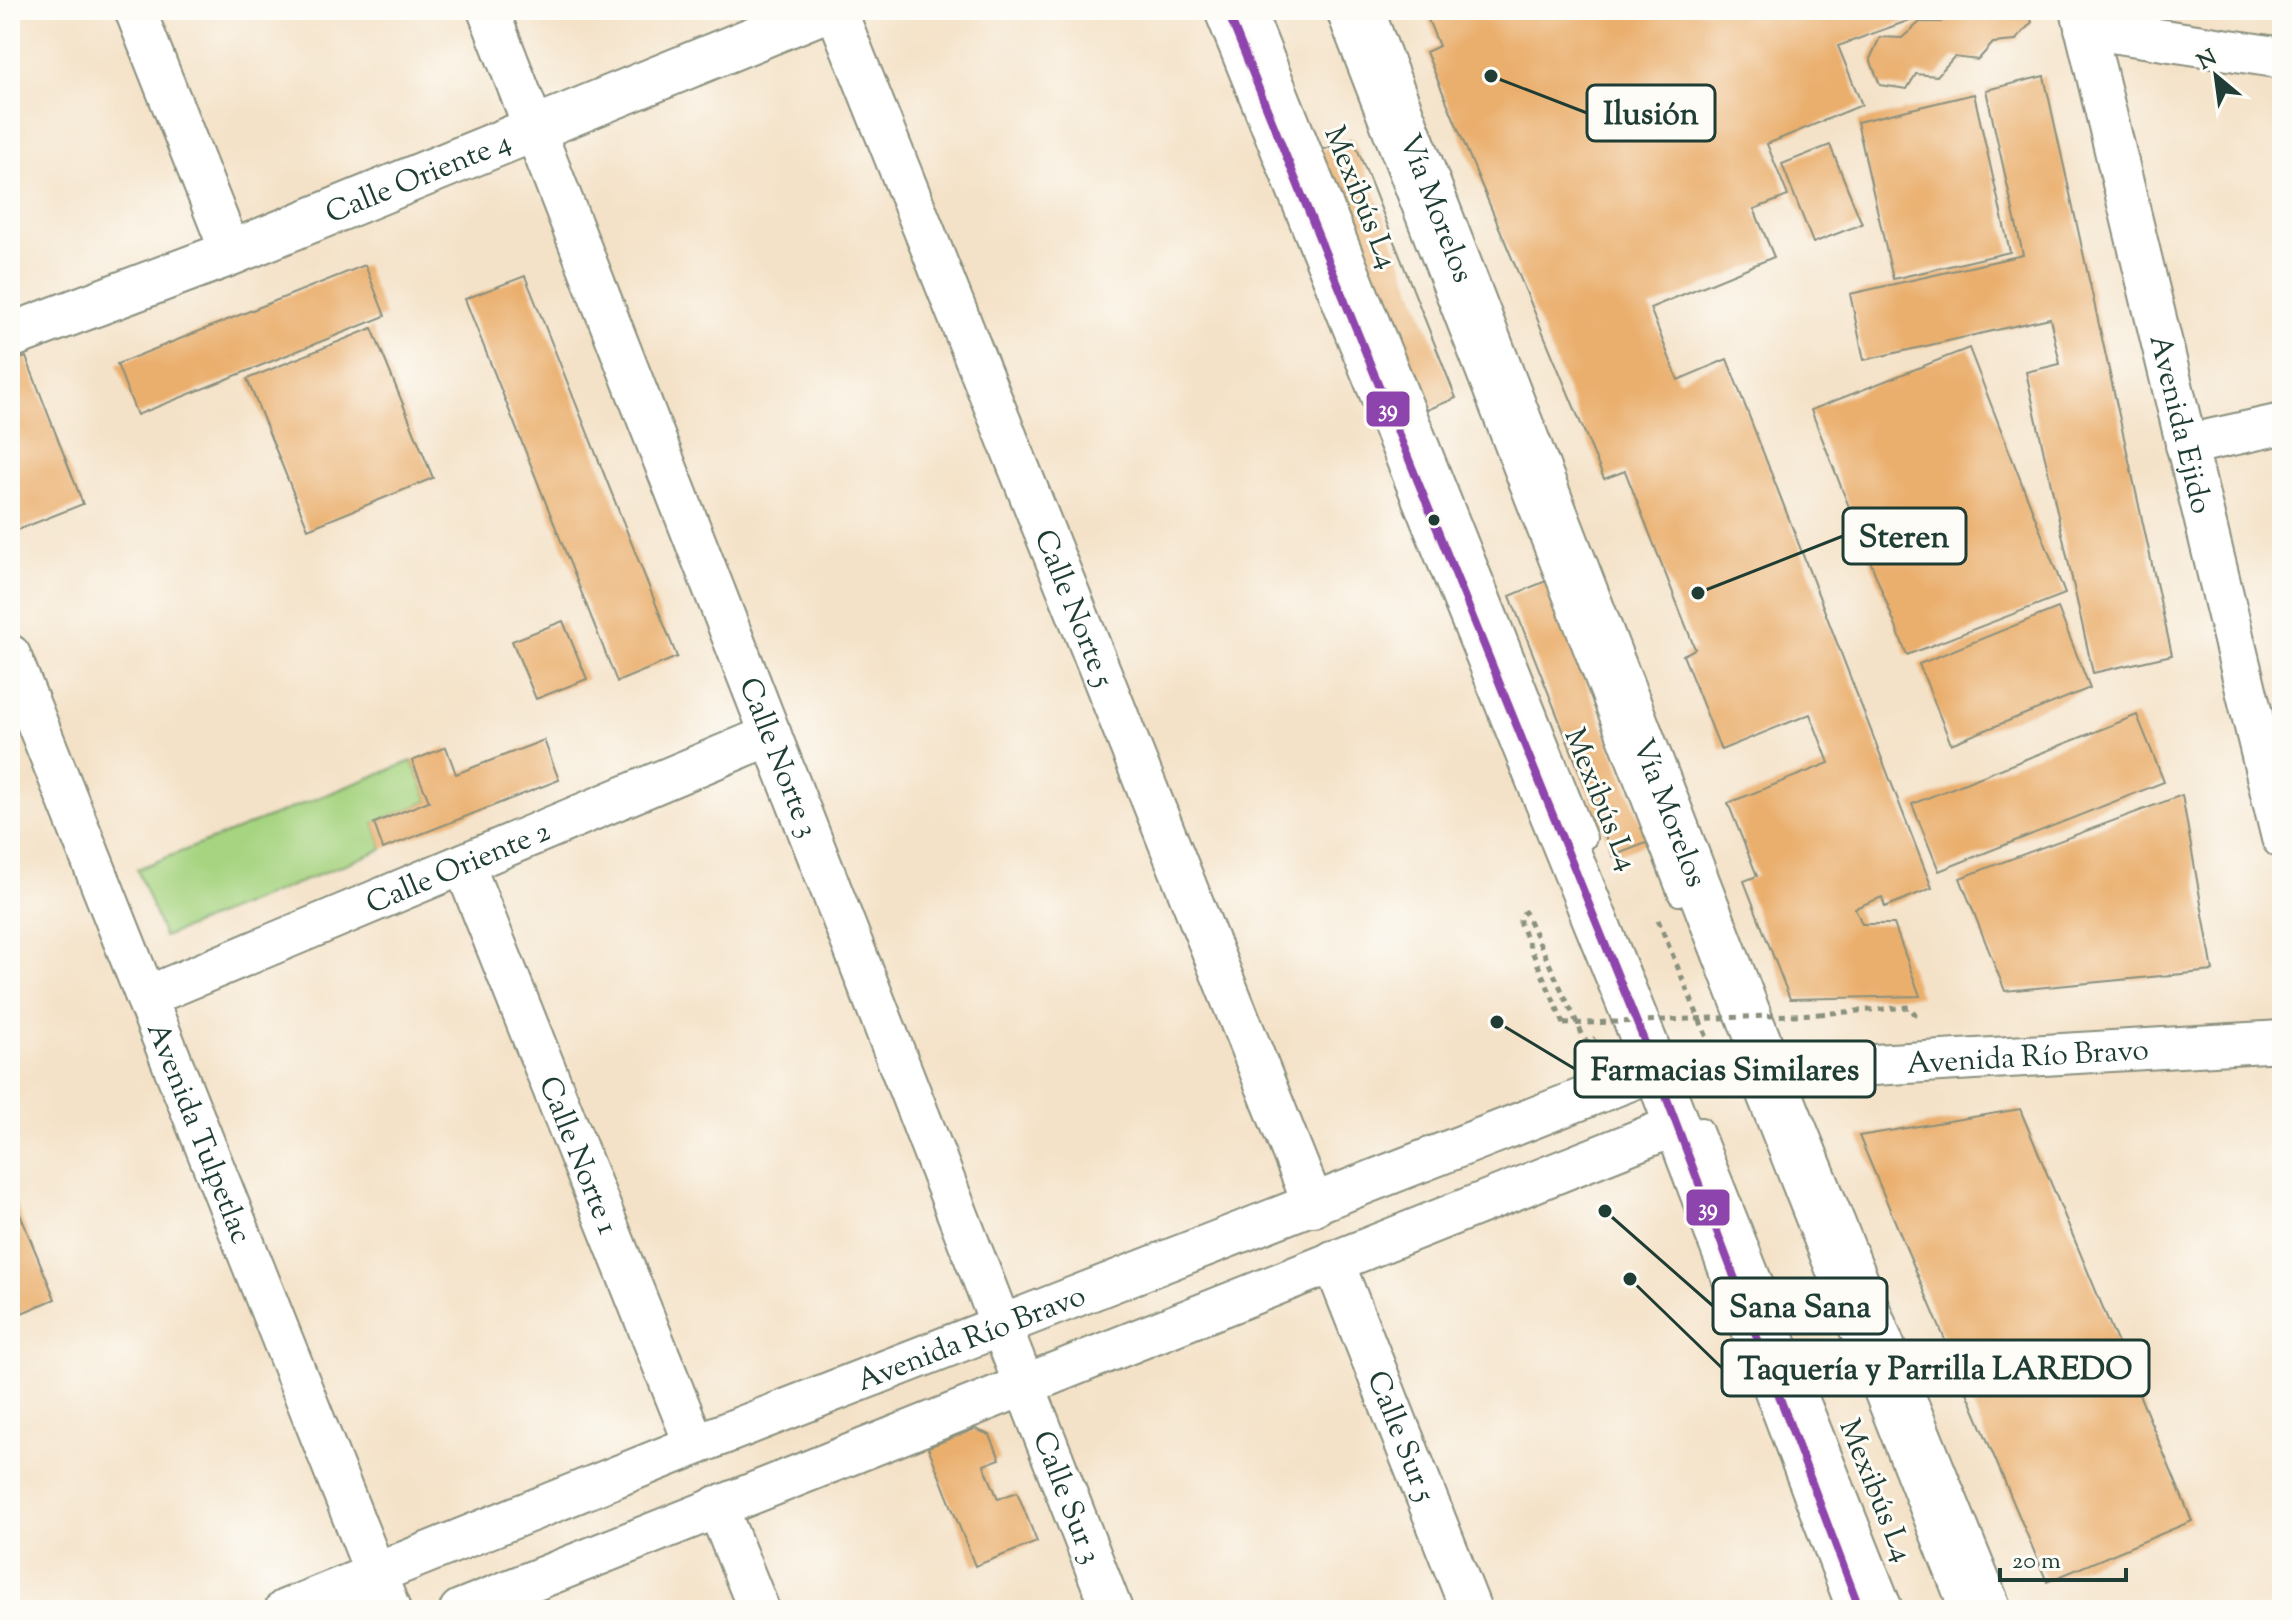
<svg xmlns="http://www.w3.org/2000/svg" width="2292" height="1620" font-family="'Sorts Mill Goudy',serif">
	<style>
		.green { fill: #a7d481; stroke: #63885a; stroke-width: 2 }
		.building { fill: #eaaf6d }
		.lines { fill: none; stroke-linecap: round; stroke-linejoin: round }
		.lane-casing { stroke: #8a907e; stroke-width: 24 }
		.street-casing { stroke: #8a907e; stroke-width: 44 }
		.secondary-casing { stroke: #8a907e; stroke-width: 48 }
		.primary-casing { stroke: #8a907e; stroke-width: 48 }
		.path { stroke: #8a907e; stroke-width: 5; stroke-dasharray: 6 6; stroke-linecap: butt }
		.lane { stroke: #fff; stroke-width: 20 }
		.street { stroke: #fff; stroke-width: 40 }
		.secondary { stroke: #fff; stroke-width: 44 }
		.primary { stroke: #fff; stroke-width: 44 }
		.path-bridge { stroke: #8a907e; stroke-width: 5; stroke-dasharray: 6 6; stroke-linecap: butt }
		.bus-1-casing { stroke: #fdfcf7; stroke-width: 14 }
		.bus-1 { stroke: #8e44ad; stroke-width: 8 }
		.bus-dot { fill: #1f3d34; stroke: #fdfcf7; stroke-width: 3 }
		.labels { text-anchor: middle; stroke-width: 6; stroke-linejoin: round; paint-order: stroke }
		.street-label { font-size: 30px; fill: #1f3d34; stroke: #fdfcf7 }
		.leader { fill: none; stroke: #1f3d34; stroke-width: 3 }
		.callout-dot { fill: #1f3d34; stroke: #fdfcf7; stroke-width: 3 }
		.callout { fill: #fdfcf7; stroke: #1f3d34; stroke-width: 3 }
		.callout-label { font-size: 32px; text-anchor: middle; font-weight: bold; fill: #1f3d34 }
		.line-badge { stroke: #fdfcf7; stroke-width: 3 }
		.badge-label { font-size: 22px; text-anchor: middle; font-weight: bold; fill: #fff }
	</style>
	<rect width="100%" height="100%" fill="#fdfcf7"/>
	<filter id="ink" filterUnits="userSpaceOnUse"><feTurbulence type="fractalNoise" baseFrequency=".0125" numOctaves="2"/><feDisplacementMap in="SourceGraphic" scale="16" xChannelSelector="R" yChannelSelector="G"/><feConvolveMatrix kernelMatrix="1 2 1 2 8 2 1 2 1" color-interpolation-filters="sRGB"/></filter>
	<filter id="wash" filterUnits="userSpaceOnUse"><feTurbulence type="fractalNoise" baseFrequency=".006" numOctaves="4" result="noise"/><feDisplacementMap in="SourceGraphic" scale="32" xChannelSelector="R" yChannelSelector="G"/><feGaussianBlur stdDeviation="1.8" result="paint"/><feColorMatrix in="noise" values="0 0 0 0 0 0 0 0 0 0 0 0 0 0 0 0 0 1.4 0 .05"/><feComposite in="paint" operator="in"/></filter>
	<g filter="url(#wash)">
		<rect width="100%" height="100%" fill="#f4e2c8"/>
		<path class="green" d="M412,761L429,801L374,823L383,849L164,937L137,869Z"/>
		<g id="blocks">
			<path class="building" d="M1424,10H1938L1838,46L1862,105L1767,144L1788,196L1754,209L1774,257L1650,308L1678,380L1727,359L1932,888L1885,907L1882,897L1855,908L1862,924H1894L1920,996L1790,999L1744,881L1757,876L1728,803L1829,763L1810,714L1721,750L1683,655L1695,649L1625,471L1604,479L1426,52L1439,46Z
				M1954,10H2027L2032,22L2015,41L1993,43L1978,60L1954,57L1937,76L1916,74L1907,89L1880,85L1870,59L1880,37L1902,38L1920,22H1941Z
				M2044,76L2172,655L2093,673L2026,372L2060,364L2050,318L1864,360L1850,294L2023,255L1986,90Z
				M1974,94L2010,252L1893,279L1857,122Z
				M1353,138L1456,398L1420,413L1317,152Z
				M1830,145L1862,224L1813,243L1782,164Z
				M365,265L385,316L137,415L117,364Z
				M525,276L677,657L617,682L465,299Z
				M372,328L433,478L308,529L247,379Z
				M1969,348L2065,594L1907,655L1811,410Z
				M26,357L83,504L10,533V363Z
				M1546,581L1649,842L1613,856L1510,596Z
				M2058,608L2090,688L1951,744L1919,664Z
				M563,621L587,679L536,699L512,641Z
				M2137,715L2164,782L1939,871L1912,804Z
				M544,740L559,780L383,849L374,823L429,801L412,761L446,747L456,774Z
				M2182,795L2213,971L2005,991L1960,878Z
				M2020,1109L2192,1521L2047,1582L1859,1136Z
				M10,1190L55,1299L10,1318Z
				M975,1429L990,1435L1000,1459L984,1465L998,1499L1017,1492L1037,1542L975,1566L928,1447Z"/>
		</g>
	</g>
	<g filter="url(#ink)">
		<use href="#blocks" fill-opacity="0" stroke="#8a907e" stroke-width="2"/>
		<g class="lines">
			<g class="lane-casing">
				<path id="lane" d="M1255,10L1586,838
					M1336,10L1679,895
					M1756,1093L1960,1610
					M1701,1128L1893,1610"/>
			</g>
			<g class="street-casing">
				<g id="street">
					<path d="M135,10L231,253"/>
					<path id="s1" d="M488,10L1112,1610"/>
					<path id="s2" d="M836,10L1314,1206"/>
					<path id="s3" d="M2081,10L2282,838"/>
					<path d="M2085,28L2282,58"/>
					<path d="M2186,445L2282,424"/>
					<path id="s4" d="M10,655L390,1610"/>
					<path id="s5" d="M464,865L695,1445"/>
					<path id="s6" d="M146,997L771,735"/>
					<path id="s7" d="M1772,1071L2282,1041"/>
					<path id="s8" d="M1333,1261L1471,1610"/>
					<path d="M717,1506L759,1610"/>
					<path id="s9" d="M285,1610L695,1445L1656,1070"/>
					<path d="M460,1610L1677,1125"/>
				</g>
			</g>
			<g class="secondary-casing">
				<g id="secondary">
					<path id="s10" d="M10,336L231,253L825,10"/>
				</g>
			</g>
			<g class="primary-casing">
				<g id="primary">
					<path d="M1227,10L1656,1070L1860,1610"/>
					<path id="s11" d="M1361,10L1757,1037L1989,1610"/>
				</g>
			</g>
			<path class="path" d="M1658,920L1708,1040
				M1819,1014L1910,1007L1915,1014L1912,1020
				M1564,1024L1520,924V917L1525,912L1584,1038L1589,1043L1595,1038
				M1713,1054L1725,1085"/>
			<use href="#lane" class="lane"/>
			<use href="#street" class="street"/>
			<use href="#secondary" class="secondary"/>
			<use href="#primary" class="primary"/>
			<path class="path-bridge" d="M1564,1024L1819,1014"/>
			<g class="bus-1-casing">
				<path id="bus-1" d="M1227,10L1656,1070L1860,1610"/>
			</g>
			<use href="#bus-1" class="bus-1"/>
		</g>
	</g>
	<circle class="bus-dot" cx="1434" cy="520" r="7"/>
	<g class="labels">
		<g class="street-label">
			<text dy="10" stroke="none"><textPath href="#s10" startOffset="438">Calle Oriente 4</textPath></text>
			<text transform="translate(1362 197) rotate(68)" y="10">Mexibús L4</text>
			<text dy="10" stroke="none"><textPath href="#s11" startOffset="212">Vía Morelos</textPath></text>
			<text dy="10" stroke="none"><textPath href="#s3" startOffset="426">Avenida Ejido</textPath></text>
			<text dy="10" stroke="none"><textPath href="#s2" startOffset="644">Calle Norte 5</textPath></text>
			<text dy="10" stroke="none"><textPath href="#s1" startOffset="802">Calle Norte 3</textPath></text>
			<text transform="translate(1602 799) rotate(68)" y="10">Mexibús L4</text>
			<text dy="10" stroke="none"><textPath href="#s11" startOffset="860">Vía Morelos</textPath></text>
			<text dy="10" stroke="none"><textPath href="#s6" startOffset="338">Calle Oriente 2</textPath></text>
			<text dy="10" stroke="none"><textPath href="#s7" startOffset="256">Avenida Río Bravo</textPath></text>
			<text dy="10" stroke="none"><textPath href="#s4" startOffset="514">Avenida Tulpetlac</textPath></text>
			<text dy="10" stroke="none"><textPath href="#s5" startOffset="312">Calle Norte 1</textPath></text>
			<text dy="10" stroke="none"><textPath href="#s9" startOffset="738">Avenida Río Bravo</textPath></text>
			<text dy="10" stroke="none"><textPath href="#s8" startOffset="188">Calle Sur 5</textPath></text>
			<text transform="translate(1877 1490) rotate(68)" y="10">Mexibús L4</text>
			<text dy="10" stroke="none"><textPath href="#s1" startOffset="1596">Calle Sur 3</textPath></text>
		</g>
	</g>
	<path class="leader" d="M1491 76L1587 113M1698 593L1843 536M1497 1022L1575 1069M1605 1211L1713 1306M1630 1279L1722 1368"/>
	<g class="callout-dot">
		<circle cx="1491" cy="76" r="8"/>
		<circle cx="1698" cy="593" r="8"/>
		<circle cx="1497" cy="1022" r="8"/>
		<circle cx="1605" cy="1211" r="8"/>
		<circle cx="1630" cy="1279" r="8"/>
	</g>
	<g class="callout">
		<rect x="1587" y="85" width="128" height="56" rx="8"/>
		<rect x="1843" y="508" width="123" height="56" rx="8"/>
		<rect x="1575" y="1041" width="300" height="56" rx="8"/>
		<rect x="1713" y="1278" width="174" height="56" rx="8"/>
		<rect x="1722" y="1340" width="427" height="56" rx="8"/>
	</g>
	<g class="callout-label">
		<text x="1651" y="124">Ilusión</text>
		<text x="1904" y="547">Steren</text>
		<text x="1725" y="1080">Farmacias Similares</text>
		<text x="1800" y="1317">Sana Sana</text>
		<text x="1935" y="1379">Taquería y Parrilla LAREDO</text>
	</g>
	<g class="line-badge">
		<rect x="1365" y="390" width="46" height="38" rx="8" fill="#8e44ad"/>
		<rect x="1685" y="1188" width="46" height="39" rx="8" fill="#8e44ad"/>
	</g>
	<g class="badge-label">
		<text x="1388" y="416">39</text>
		<text x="1708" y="1215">39</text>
	</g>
	<rect width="2292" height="1620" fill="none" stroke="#fdfcf7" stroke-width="40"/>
	<g transform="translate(2216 76) rotate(331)" stroke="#fdfcf7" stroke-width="6" paint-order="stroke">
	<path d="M0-6L14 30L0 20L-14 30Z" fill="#1f3d34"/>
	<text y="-12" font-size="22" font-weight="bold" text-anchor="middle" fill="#1f3d34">N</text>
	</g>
	<path d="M2000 1568v12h126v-12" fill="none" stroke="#1f3d34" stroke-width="4"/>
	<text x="2012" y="1568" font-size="24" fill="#1f3d34" stroke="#fdfcf7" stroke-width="6" paint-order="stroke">20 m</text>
</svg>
